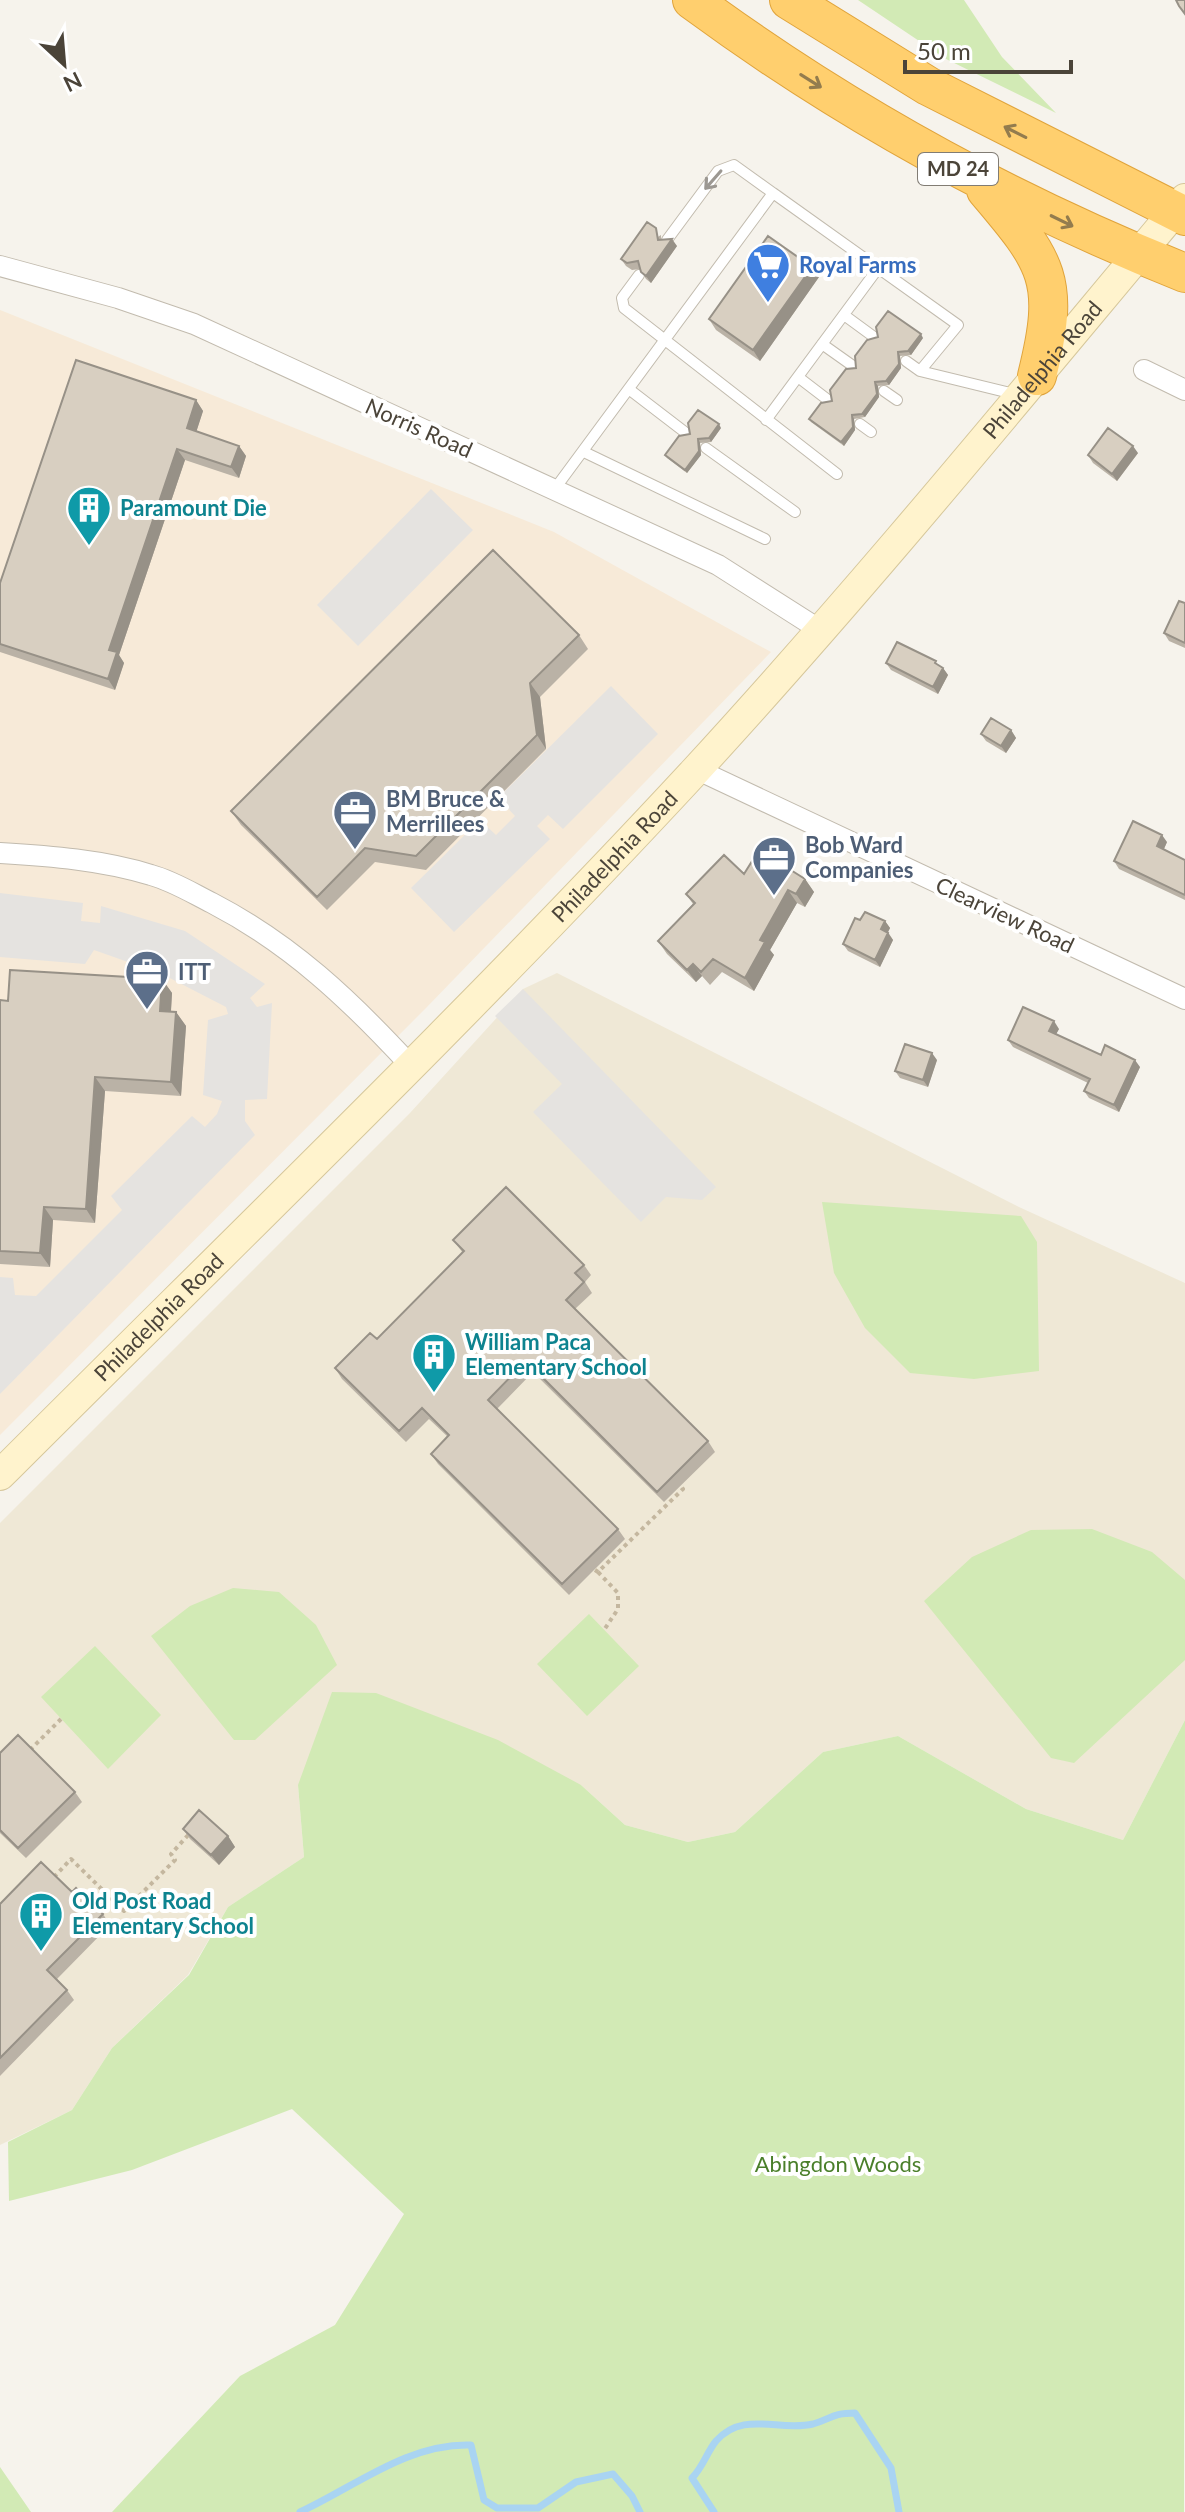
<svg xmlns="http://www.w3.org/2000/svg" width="1185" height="2512" font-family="Lato,sans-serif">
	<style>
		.commercial { fill: #f7ead8 }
		.education { fill: #efe8d6 }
		.green { fill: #d2eab5 }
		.parking { fill: #e5e3e0 }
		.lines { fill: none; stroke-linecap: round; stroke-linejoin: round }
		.stream { stroke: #a9d4f2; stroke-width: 7 }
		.lane-casing { stroke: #c2bbae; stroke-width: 12 }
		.street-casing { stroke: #c2bbae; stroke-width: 22 }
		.secondary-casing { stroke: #d6c79b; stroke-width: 32 }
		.highway-casing { stroke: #e0a43c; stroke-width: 40 }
		.path { stroke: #c4b79f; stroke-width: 4; stroke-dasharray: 4 4; stroke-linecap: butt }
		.lane { stroke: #fff; stroke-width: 10 }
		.street { stroke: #fff; stroke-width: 20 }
		.secondary { stroke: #fff3cd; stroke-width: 30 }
		.highway { stroke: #ffcf6e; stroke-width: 38 }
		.wall { fill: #bab2a6 }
		.shaded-wall { fill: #979187 }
		.building { fill: #d8cfc1; stroke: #979187; stroke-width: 2 }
		.oneway { stroke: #937c4e }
		.oneway2 { stroke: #9c9892 }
		.labels { text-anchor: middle; stroke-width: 8; stroke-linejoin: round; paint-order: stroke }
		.shield { fill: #fff; stroke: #817c74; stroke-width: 2 }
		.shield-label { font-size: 20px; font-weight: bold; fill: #4b4439 }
		.shop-label { font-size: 22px; font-weight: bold; fill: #366cbe; stroke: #fff; text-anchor: start }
		.street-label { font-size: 22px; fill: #4b4439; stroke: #fff }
		.culture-label { font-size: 22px; font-weight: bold; fill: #0d838f; stroke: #fff; text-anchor: start }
		.service-label { font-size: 22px; font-weight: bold; fill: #4e5e75; stroke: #fff; text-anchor: start }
		.park-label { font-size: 22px; fill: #4a7f2a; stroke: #fff }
	</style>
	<rect width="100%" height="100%" fill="#f6f3ec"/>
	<path class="commercial" d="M0,310L554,532L771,652L426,1008L0,1435Z"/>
	<path class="education" d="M557,973L1019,1207L1185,1283V1720L1123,1840L1026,1809L898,1736L823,1752L735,1832L688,1842L625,1825L581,1785H298L304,1857L228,1907L188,1975L112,2048L72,2110L0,2145V1523L410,1113L523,989Z"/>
	<path class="green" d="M858,0H964L1002,57L1056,113L946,59Z
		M822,1202L1021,1216L1037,1242L1039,1371L974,1379L910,1373L865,1328L834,1273Z
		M1092,1529L1152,1552L1185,1580V1660L1074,1763L1051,1758L924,1601L972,1557L1031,1530Z
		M233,1588L279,1592L316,1625L337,1665L255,1740H234L151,1636L190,1606Z
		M589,1614L639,1666L587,1716L537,1664Z
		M95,1646L161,1715L108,1769L41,1697Z
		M332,1692L376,1693L498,1740L581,1785L625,1825L688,1842L735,1832L823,1752L898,1736L1026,1809L1123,1840L1185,1720L1184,2512H112L240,2376L335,2325L404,2214L292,2109L132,2170L9,2201L8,2142L72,2110L112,2048L189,1975L228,1907L304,1857L298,1785Z
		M0,2467L31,2512H0Z"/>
	<path class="parking" d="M431,489L473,530L358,646L317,605Z
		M611,686L658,734L563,829L548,815L537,826L550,839L454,932L411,888L480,820L496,835L515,816L498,798Z
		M0,893L83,903L81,921L100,923L101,906L185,931L265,984L250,998L257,1007L272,1003L267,1099L245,1100V1121L255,1135L0,1394V1277L13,1278L15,1295L36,1296L122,1210L111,1196L192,1116L205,1127L217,1114L222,1101L203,1095L208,1020L228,1014L226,1007L162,974L94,950L85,964L0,957Z
		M523,989L716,1187L702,1200L666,1197L641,1222L533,1112L562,1084L495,1016Z"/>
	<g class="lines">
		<path class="stream" d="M300,2512C356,2486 408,2443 471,2445L484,2500L497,2508H538L576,2482L613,2474L632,2496L640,2512
			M714,2512L692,2478C703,2467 707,2452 716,2441C743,2410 779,2432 813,2424C831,2419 832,2413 855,2413L891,2468L899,2512"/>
		<g class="lane-casing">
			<path id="lane" d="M667,240L718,171L734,165L773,193
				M639,275L622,298L624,308L837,474
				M844,315L874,337
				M822,344L853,366
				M906,361L920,371L1018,395
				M798,377L828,400
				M630,390L686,433
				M884,391L897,400
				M766,420L879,267
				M860,424L871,432
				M706,448L795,512
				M584,452L765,539
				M554,490L773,193L958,325L920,371"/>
		</g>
		<g class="street-casing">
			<path id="street" d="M0,266L118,298L194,324L718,565L820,630
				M1144,370L1185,390
				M696,769L1185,999
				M0,853C50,856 103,860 151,875C173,881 192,893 212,903C291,944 350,1000 410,1065"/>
		</g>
		<g class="secondary-casing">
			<g id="secondary">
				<path id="s1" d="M0,1475C233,1242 471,1013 695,771C865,586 1024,391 1185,199"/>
			</g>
		</g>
		<g class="highway-casing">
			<path id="highway" d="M692,0C844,112 1010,203 1185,273
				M789,0L928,86L1185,216
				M986,190C1048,263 1061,280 1037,376"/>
		</g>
		<path class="path" d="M595,1570L598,1572L683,1489L680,1486
			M598,1572L618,1593V1609L604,1630
			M30,1750L61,1719
			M54,1877L71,1859L124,1911L175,1860L171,1854L190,1833"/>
		<use href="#lane" class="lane"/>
		<use href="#street" class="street"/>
		<use href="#secondary" class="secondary"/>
		<use href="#highway" class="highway"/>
	</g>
	<path class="wall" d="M661,235V240L677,246L651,283L646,279L640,269L632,270L626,266L621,259Z
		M819,277L760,361L716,330L709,319Z
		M923,338L911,355L900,356L901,368L889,385L878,386L879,397L865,417L854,419L855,430L844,446L811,422L809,419L832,401L856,368Z
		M196,400L203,411L196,432L239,446L246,456L239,478L185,460L119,655L124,663L115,690L0,652V583Z
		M721,428L711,442L700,443L701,455L687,473L667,458L665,455Z
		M1138,453L1117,481L1093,463L1088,455Z
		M1185,603V648L1169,641L1164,633Z
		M579,635L588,649L540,697L546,749L426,870L375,862L327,910L241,825L231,811Z
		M886,663L940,666L943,668L948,675L938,694L891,670Z
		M1011,730L1016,738L1006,753L986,741L981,734Z
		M1167,842L1164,849L1185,860V900L1119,869L1114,861Z
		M744,874L805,879L814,892L805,907L797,903L770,950L774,955L754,991L722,972L710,985L702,976L696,982L667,954L658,941L693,904L686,894Z
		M860,920L885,921L890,928L888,932L893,940L880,967L848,951L843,944Z
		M162,979L172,993L171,1012H176L186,1026L181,1096L105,1091L95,1223L53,1220L50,1267L0,1264V1000L8,1001Z
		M1059,1029L1056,1034L1101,1055L1140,1067L1119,1112L1089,1098L1084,1091L1088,1083L1013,1047L1008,1040Z
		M937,1060L928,1087L900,1078L895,1071Z
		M453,1240L584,1265L591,1275L585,1282L592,1293L575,1309L708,1441L715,1452L664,1502L533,1372L497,1409L618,1529L625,1539L569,1595L438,1464L431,1454L448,1437L429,1419L406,1442L342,1379L335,1368L377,1339L463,1253Z
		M0,1753L75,1792L82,1802L26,1858L0,1833Z
		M183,1829L228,1836L235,1847L219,1865L190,1839Z
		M72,1892L103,1914L110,1925L57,1979L67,1990L74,2000L0,2076V1904Z"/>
	<path class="shaded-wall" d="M672,239L677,246L651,283L646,276Z
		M812,267L819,277L760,361L753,350Z
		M921,334L923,338L911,355L908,351Z
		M898,352L900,356L901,368L889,385L886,381Z
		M875,382L878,386L879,397L865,417L862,414Z
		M196,400L203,411L194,439L187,428Z
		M852,415L854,419L855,430L844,446L841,442Z
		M719,424L721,428L711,442L709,438Z
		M698,439L700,443L701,455L687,473L685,470Z
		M239,446L246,456L239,478L231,467Z
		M1133,446L1138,453L1117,481L1112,474Z
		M177,449L185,460L119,655L124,663L115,690L108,679L109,650Z
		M943,668L948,675L938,694L933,687Z
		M530,683L540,697L546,749L537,735Z
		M1011,730L1016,738L1006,753L1001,746Z
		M1162,835L1167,842L1162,853L1157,846Z
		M805,879L814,892L805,907L796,894Z
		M788,890L797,903L770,950L774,955L754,991L745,978L760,940Z
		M885,921L890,928L886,936L881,929Z
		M888,933L893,940L880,967L875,960Z
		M693,964L702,976L696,982L687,970Z
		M162,979L172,993L170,1025L160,1011Z
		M176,1012L186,1026L181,1096L171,1082Z
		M1054,1021L1059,1029L1054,1038L1049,1031Z
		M932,1053L937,1060L928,1087L923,1080Z
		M1135,1060L1140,1067L1119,1112L1114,1105Z
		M95,1077L105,1091L95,1223L86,1209Z
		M44,1207L53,1220L50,1267L40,1253Z
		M228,1836L235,1847L219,1865L211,1855Z"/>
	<path class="building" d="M1176,0H1185V14L1179,6Z
		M647,222L656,228L658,240L672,239L646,276L641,272L638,261L627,263L621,259Z
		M768,236L812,267L753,350L709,319Z
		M888,311L921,334L908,351L898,352L899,364L886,381L875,382L877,394L862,414L852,415L853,427L841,442L809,419L821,403L832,401L830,390L846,369L856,368L855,356L867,340L878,337L876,327Z
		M76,360L196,400L187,428L239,446L231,467L177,449L109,650L117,652L108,679L0,644V583Z
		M698,410L719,424L709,438L698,439L699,451L685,470L665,455L679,436L690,434L688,423Z
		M1108,428L1133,446L1112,474L1088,455Z
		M493,550L579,635L530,683L537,735L416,856L365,848L317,897L231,811Z
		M1179,601L1185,603V643L1164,633Z
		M897,642L936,661L935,663L943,668L933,687L886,663Z
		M991,718L1011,730L1001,746L981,734Z
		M1133,821L1162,835L1157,846L1185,860V895L1114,861Z
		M759,850L805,879L796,894L788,890L760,940L765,942L745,978L713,959L701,972L693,964L687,970L658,941L695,903L686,894L724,855L744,874Z
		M865,912L885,921L881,929L888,933L875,960L843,944L855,918L860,920Z
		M10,970L162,979L160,1011L176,1012L171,1082L95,1077L86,1209L44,1207L40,1253L0,1251V1000L8,1001Z
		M1023,1007L1054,1021L1049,1031L1101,1055L1105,1045L1135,1060L1114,1105L1084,1091L1090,1079L1008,1040Z
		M905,1044L932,1053L923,1080L895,1071Z
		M506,1187L584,1265L575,1273L584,1282L566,1300L708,1441L657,1492L526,1361L488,1400L618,1529L562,1584L431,1454L449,1435L422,1408L399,1431L335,1368L370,1333L377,1339L464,1251L453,1240Z
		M18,1735L75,1792L18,1848L0,1830V1753Z
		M199,1810L228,1836L211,1855L183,1829Z
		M41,1862L72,1892L76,1888L103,1914L47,1970L67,1990L0,2058V1904Z"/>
	<defs><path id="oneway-shaft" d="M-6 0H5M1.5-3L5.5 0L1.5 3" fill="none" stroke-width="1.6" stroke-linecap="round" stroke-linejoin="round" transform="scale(2)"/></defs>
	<g class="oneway">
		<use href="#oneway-shaft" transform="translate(811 81) rotate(32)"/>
		<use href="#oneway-shaft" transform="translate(1015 132) rotate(-153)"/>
		<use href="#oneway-shaft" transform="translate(1062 221) rotate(26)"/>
	</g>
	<use class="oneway2" href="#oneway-shaft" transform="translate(713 180) rotate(131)"/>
	<defs>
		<g id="supermarket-pin" transform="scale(2.3)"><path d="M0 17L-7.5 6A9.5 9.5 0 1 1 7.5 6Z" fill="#3f7fe0" stroke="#fff"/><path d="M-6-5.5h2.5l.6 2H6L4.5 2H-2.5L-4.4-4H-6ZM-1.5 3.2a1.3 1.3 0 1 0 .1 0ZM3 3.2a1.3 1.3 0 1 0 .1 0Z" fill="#fff"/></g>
		<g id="building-pin" transform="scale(2.3)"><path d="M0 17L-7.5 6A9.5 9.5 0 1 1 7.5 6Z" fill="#0f9aa8" stroke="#fff"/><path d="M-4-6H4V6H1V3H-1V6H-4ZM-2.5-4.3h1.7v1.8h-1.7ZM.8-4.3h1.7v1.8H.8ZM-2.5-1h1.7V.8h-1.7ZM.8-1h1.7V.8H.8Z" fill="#fff"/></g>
		<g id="office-pin" transform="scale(2.3)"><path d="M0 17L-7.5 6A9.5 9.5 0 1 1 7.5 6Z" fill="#5c6f8a" stroke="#fff"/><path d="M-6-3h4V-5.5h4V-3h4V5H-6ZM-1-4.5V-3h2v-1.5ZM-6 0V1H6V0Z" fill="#fff"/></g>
	</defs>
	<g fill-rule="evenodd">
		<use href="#supermarket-pin" x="768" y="265"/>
		<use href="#building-pin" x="89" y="508"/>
		<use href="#office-pin" x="355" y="812"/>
		<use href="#office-pin" x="774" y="858"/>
		<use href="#office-pin" x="147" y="972"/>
		<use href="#building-pin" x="434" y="1355"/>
		<use href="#building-pin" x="41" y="1914"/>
	</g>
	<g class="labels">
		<rect class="shield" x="918" y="153" width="80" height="32" rx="6"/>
		<g class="shield-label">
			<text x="958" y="176">MD 24</text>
		</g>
		<g class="shop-label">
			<text x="799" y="273">Royal Farms</text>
		</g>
		<g class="street-label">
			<text dy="8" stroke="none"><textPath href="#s1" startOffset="1520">Philadelphia Road</textPath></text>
			<text transform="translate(419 428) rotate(24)" y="8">Norris Road</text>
			<text dy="8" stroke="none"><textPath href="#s1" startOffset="872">Philadelphia Road</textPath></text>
			<text transform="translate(1005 915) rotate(25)" y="8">Clearview Road</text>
			<text dy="8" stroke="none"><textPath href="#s1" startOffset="224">Philadelphia Road</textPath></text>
		</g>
		<g class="culture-label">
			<text x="120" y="516">Paramount Die</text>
			<text x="465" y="1350">William Paca<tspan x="465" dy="25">Elementary School</tspan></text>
			<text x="72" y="1909">Old Post Road<tspan x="72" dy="25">Elementary School</tspan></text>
		</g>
		<g class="service-label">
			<text x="386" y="807">BM Bruce &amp;<tspan x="386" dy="25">Merrillees</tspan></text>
			<text x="805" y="853">Bob Ward<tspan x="805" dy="25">Companies</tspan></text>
			<text x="178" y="980">ITT</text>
		</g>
		<g class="park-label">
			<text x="838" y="2172">Abingdon Woods</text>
		</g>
	</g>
	<g transform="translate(64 64) rotate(154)" stroke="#ffffff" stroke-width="6" paint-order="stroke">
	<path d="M0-6L14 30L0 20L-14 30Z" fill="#4b4439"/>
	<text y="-12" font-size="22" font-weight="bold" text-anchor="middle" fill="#4b4439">N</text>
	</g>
	<path d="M905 60v12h166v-12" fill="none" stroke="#4b4439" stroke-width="4"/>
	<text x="917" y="60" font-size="24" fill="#4b4439" stroke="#ffffff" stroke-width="6" paint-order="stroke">50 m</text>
</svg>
